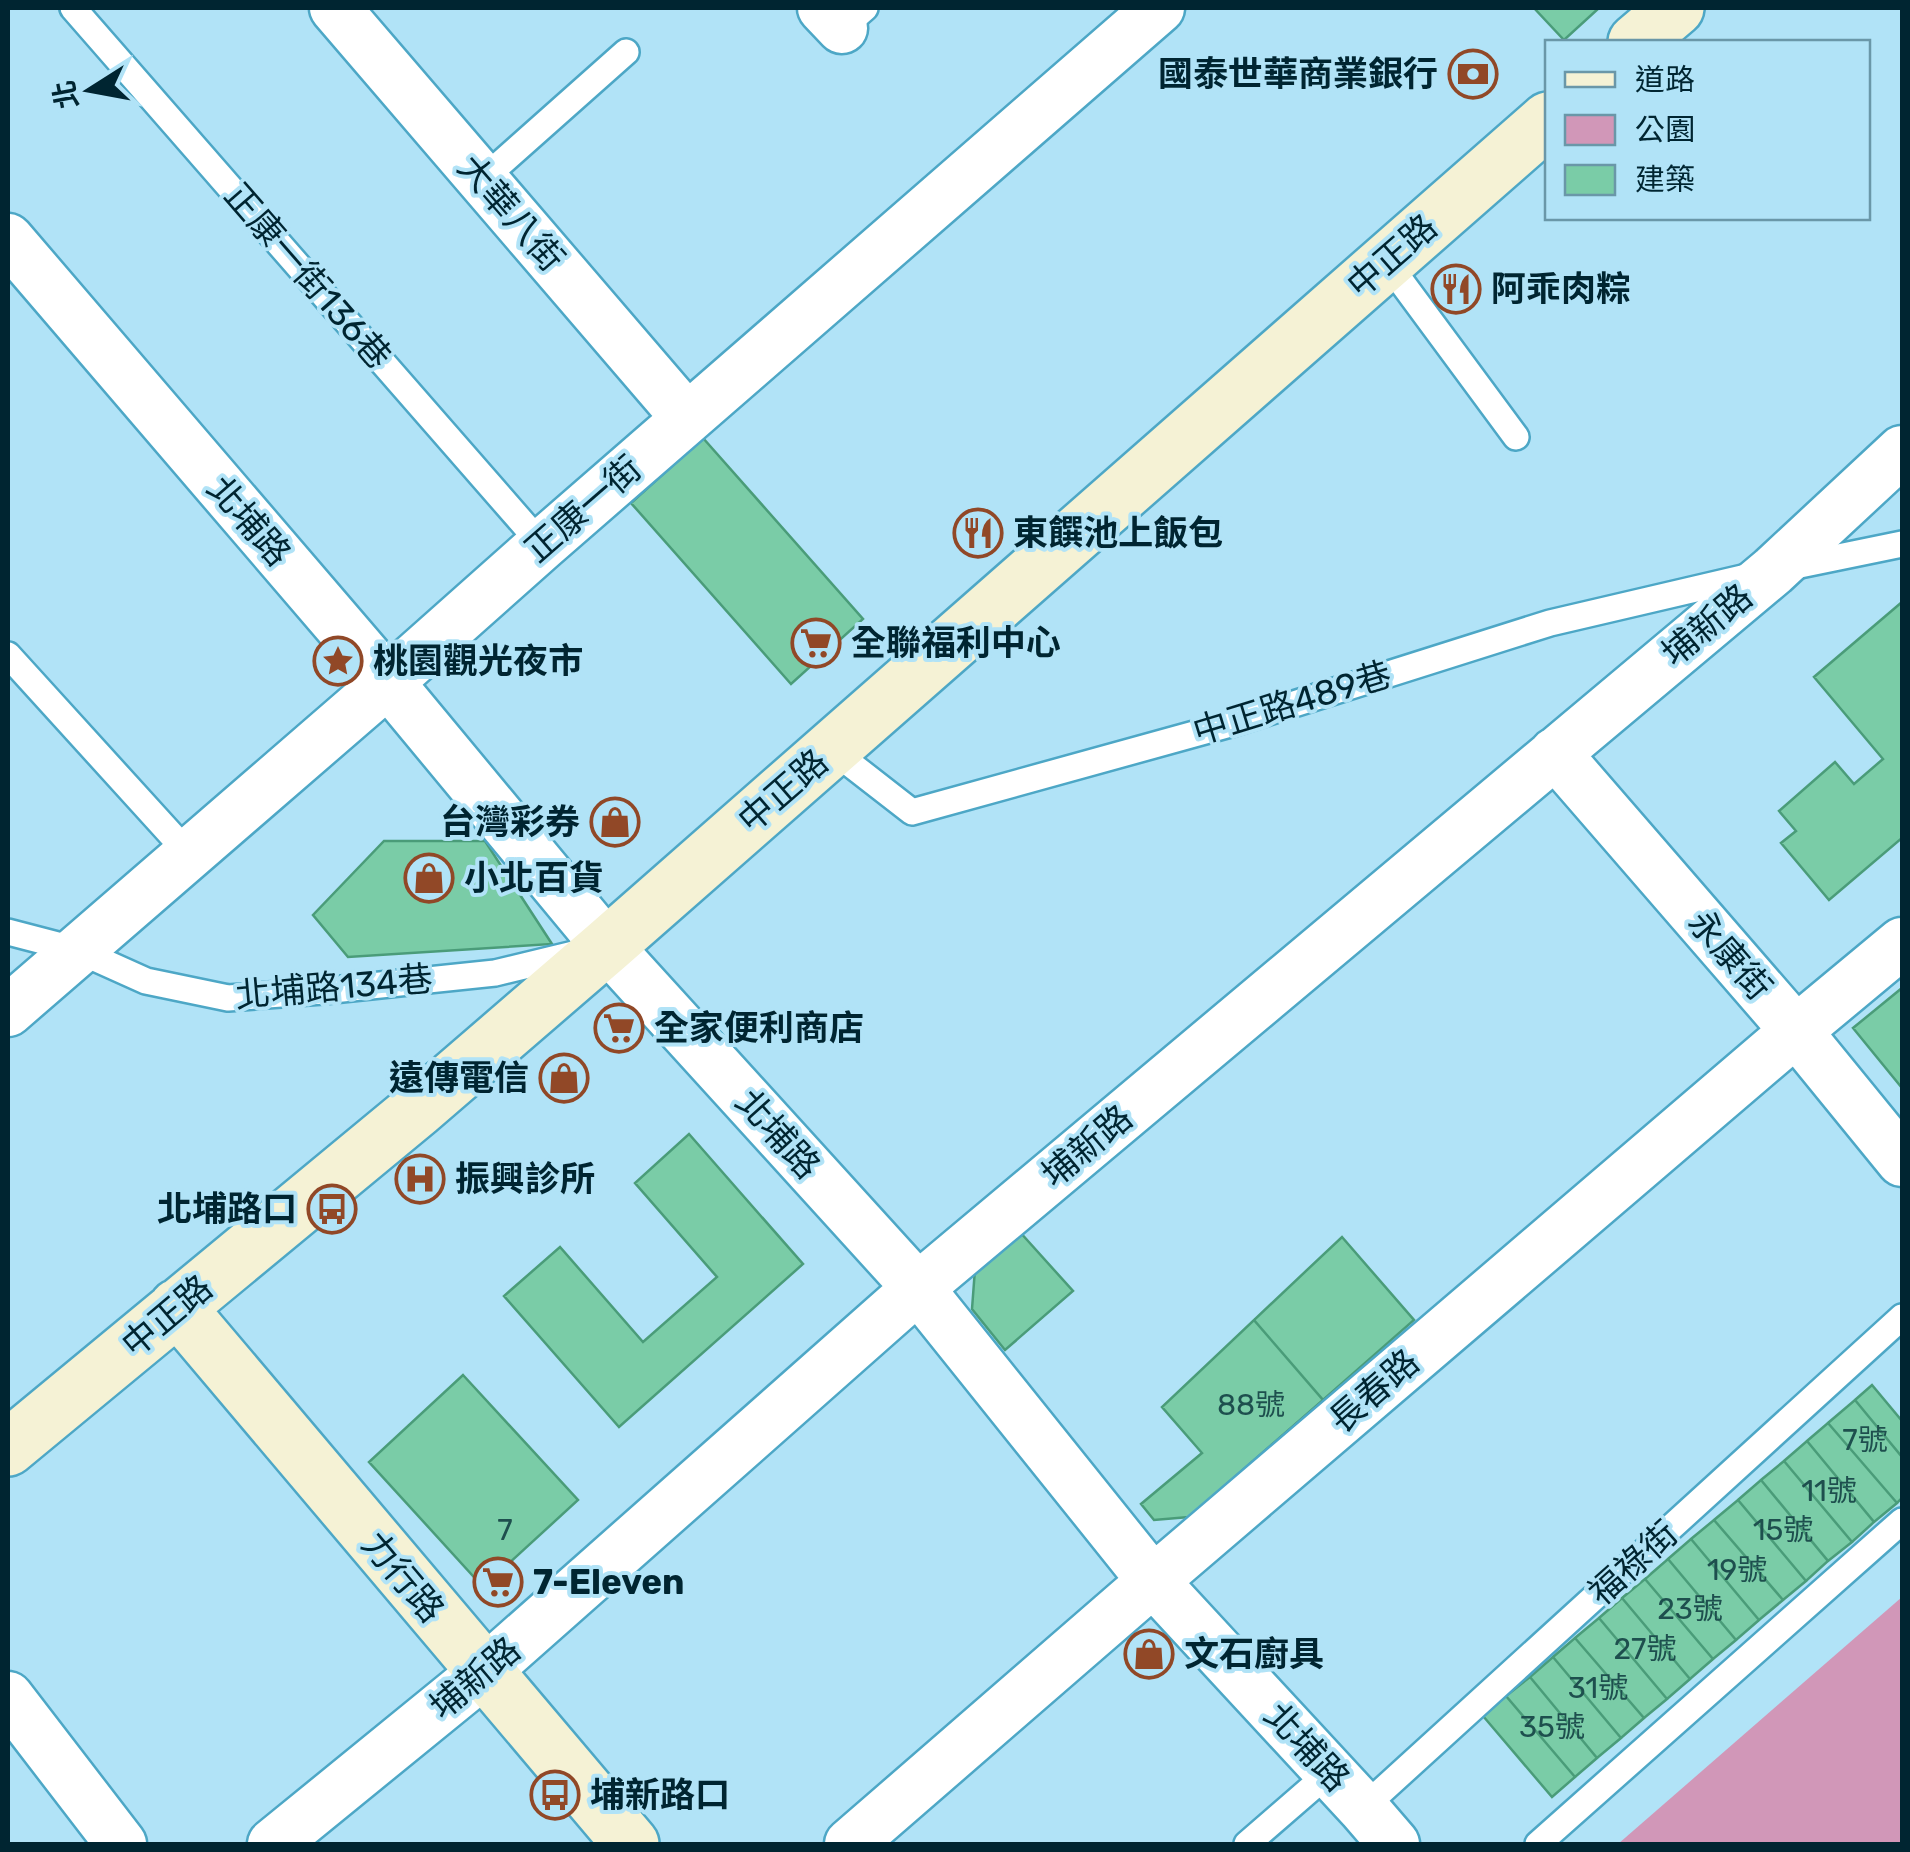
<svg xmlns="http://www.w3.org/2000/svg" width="1910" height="1852" font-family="Rubik,'Noto Sans TC',sans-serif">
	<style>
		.green { fill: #d197b8 }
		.building { fill: #7acca7; stroke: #4a9c79; stroke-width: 2.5 }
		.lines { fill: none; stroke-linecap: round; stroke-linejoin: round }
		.lane-casing { stroke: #4da7c6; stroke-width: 30 }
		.street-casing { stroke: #4da7c6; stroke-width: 55 }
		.secondary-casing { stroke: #4da7c6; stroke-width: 60 }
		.lane { stroke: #fff; stroke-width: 25 }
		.street { stroke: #fff; stroke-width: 50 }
		.secondary { stroke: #f5f2d5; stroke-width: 55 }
		.labels { text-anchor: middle; stroke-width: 8; stroke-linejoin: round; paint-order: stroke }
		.number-label { font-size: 30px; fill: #1e4f4e }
		.poi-label { font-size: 35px; font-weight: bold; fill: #002531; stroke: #b1e3f7; text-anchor: start }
		.street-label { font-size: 35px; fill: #002531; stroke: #b1e3f7 }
	</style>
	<rect width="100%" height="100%" fill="#b1e3f7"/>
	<path class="green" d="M1902,1597V1844H1618Z"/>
	<path class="building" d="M1534,8H1599L1564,40Z
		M703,438L863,619L791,684L631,503Z
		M1902,602V838L1829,900L1781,843L1796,831L1779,811L1835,762L1854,784L1883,759L1814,677Z
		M384,841H485L552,944L348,957L313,915Z
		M1902,988V1088L1853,1028Z
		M689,1134L803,1264L619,1427L504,1296L560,1247L643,1342L717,1277L635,1183Z
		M1019,1231L1073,1291L1005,1350L972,1309L975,1269Z
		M1342,1237L1414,1320L1323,1400L1254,1320Z
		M1254,1320L1323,1400L1189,1517L1154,1520L1141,1504L1202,1453L1162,1407Z
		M463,1375L578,1500L483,1587L369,1462Z
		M1872,1385L1902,1421V1457L1855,1400Z
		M1855,1400L1902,1457V1498L1897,1503L1828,1423Z
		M1828,1423L1897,1503L1874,1522L1807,1441Z
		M1807,1441L1874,1522L1852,1542L1784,1461Z
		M1784,1461L1852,1542L1828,1561L1761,1480Z
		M1761,1480L1828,1561L1806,1581L1738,1500Z
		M1738,1500L1806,1581L1783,1600L1714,1520Z
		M1714,1520L1783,1600L1759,1620L1691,1539Z
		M1691,1539L1759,1620L1736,1640L1668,1559Z
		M1668,1559L1736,1640L1713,1659L1645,1579Z
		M1645,1579L1713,1659L1690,1679L1622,1598Z
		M1622,1598L1690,1679L1667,1699L1599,1618Z
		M1599,1618L1667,1699L1644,1718L1575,1638Z
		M1575,1638L1644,1718L1621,1738L1553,1657Z
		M1553,1657L1621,1738L1597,1758L1530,1677Z
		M1530,1677L1597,1758L1575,1777L1506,1696Z
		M1506,1696L1575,1777L1552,1797L1483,1716Z"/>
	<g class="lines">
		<g class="lane-casing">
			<path id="lane" d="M73,8L542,545
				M842,28L865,8
				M482,180L626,52
				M1386,261L1516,437
				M1790,567L1902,544
				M8,655L188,853
				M831,749L912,812L1234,723L1550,623L1751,576
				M8,932L77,950L146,981L228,998L323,991L495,973L578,953
				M1363,1808L1902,1317
				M1247,1844L1330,1772
				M1538,1844L1902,1521"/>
		</g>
		<g class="street-casing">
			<path id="street" d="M335,8L687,418
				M823,8L842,28
				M8,239L388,682L607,946L918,1288L1153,1581L1363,1808L1394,1844
				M1555,753L1796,1031L1902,1161
				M8,1011L388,682L542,545L1159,8
				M8,1697L121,1844
				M273,1844L484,1672L918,1288L1773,571L1902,451
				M850,1844L1153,1581L1796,1031L1902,943"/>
		</g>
		<g class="secondary-casing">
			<path id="secondary" d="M1636,42L1676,8
				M177,1307L631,1844
				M8,1448L418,1109L607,946L1548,120"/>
		</g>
		<use href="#lane" class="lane"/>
		<use href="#street" class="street"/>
		<use href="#secondary" class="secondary"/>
	</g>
	<defs>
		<g id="bank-ring" transform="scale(2.5)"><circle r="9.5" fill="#b1e3f7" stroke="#914827" stroke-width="1.5"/><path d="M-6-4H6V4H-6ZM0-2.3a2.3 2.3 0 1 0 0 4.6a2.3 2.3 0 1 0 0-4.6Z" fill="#914827"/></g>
		<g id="restaurant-ring" transform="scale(2.5)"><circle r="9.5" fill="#b1e3f7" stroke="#914827" stroke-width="1.5"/><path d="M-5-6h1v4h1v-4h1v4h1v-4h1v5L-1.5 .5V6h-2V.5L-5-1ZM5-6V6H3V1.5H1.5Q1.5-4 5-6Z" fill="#914827"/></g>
		<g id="supermarket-ring" transform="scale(2.5)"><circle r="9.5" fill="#b1e3f7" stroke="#914827" stroke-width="1.5"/><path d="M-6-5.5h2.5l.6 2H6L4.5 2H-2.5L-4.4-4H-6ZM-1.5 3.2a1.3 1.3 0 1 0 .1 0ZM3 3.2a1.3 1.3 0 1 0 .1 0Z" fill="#914827"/></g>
		<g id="sight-ring" transform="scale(2.5)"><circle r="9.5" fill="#b1e3f7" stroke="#914827" stroke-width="1.5"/><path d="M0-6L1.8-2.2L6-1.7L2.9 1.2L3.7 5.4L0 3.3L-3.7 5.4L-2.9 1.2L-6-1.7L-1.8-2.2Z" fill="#914827"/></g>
		<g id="shop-ring" transform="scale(2.5)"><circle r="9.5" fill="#b1e3f7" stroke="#914827" stroke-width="1.5"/><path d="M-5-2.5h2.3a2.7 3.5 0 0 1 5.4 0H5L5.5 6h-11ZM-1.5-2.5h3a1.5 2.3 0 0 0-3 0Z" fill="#914827"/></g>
		<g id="hospital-ring" transform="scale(2.5)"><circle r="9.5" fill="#b1e3f7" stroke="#914827" stroke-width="1.5"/><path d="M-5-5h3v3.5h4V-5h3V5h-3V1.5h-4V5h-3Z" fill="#914827"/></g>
		<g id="bus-ring" transform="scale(2.5)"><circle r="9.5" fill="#b1e3f7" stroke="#914827" stroke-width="1.5"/><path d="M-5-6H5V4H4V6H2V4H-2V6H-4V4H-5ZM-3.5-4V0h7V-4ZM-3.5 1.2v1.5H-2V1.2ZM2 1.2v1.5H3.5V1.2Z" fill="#914827"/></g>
	</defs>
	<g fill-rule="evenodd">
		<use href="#bank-ring" x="1473" y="74"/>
		<use href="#restaurant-ring" x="1456" y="289"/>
		<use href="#restaurant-ring" x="978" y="533"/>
		<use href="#supermarket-ring" x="816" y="643"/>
		<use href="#sight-ring" x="338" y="661"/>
		<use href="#shop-ring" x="615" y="822"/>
		<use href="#shop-ring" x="429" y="878"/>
		<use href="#supermarket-ring" x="619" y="1028"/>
		<use href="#shop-ring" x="564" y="1078"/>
		<use href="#hospital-ring" x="420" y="1179"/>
		<use href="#bus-ring" x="332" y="1209"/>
		<use href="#supermarket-ring" x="498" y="1582"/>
		<use href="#shop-ring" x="1149" y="1654"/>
		<use href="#bus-ring" x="555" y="1795"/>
	</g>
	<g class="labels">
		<g class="number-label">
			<text x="1251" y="1415">88號</text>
			<text x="1865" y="1450">7號</text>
			<text x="1829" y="1501">11號</text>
			<text x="505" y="1540">7</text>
			<text x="1783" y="1540">15號</text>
			<text x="1737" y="1580">19號</text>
			<text x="1690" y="1619">23號</text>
			<text x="1645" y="1659">27號</text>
			<text x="1598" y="1698">31號</text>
			<text x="1552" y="1737">35號</text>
		</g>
		<g class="poi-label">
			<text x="1438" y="86" text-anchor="end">國泰世華商業銀行</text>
			<text x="1491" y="301">阿乖肉粽</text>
			<text x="1013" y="545">東饌池上飯包</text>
			<text x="851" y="655">全聯福利中心</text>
			<text x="373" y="673">桃園觀光夜市</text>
			<text x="580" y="834" text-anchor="end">台灣彩券</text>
			<text x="464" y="890">小北百貨</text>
			<text x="654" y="1040">全家便利商店</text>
			<text x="529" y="1090" text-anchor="end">遠傳電信</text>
			<text x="455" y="1191">振興診所</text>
			<text x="297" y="1221" text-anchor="end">北埔路口</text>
			<text x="533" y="1594">7-Eleven</text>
			<text x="1184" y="1666">文石廚具</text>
			<text x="590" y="1807">埔新路口</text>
		</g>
		<g class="street-label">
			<text transform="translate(511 213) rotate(49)" y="12">大華八街</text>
			<text transform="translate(1392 256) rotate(-41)" y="12">中正路</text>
			<text transform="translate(308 276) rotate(49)" y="12">正康一街136巷</text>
			<text transform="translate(583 509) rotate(-41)" y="12">正康一街</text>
			<text transform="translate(249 521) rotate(49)" y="12">北埔路</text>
			<text transform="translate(1707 625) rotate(-40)" y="12">埔新路</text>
			<text transform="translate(1292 703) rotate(-17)" y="12">中正路489巷</text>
			<text transform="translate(783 791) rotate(-41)" y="12">中正路</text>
			<text transform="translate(1730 955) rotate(49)" y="12">永康街</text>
			<text transform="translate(334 987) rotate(-5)" y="12">北埔路134巷</text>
			<text transform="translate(778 1134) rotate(48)" y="12">北埔路</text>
			<text transform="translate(1087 1146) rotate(-40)" y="12">埔新路</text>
			<text transform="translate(167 1316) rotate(-40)" y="12">中正路</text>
			<text transform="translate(1374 1391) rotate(-41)" y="12">長春路</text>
			<text transform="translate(1633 1563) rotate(-42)" y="12">福祿街</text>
			<text transform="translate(403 1577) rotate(50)" y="12">力行路</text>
			<text transform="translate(475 1678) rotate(-40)" y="12">埔新路</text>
			<text transform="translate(1307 1747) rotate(47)" y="12">北埔路</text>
		</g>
	</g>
	<rect width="1910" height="1852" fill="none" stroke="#002531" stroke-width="20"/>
	<rect x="1545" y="40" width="325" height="180" fill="#b1e3f7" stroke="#6a97a8" stroke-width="2.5"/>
	<rect x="1565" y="72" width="50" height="15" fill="#f5f2d5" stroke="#6a97a8" stroke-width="2.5"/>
	<text x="1635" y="90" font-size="30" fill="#002531">道路</text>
	<rect x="1565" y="115" width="50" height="30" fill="#d197b8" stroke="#6a97a8" stroke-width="2.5"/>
	<text x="1635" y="140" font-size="30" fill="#002531">公園</text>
	<rect x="1565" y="165" width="50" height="30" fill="#7acca7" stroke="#6a97a8" stroke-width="2.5"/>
	<text x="1635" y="190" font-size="30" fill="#002531">建築</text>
	<g transform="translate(90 90) rotate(259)" stroke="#b1e3f7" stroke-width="8" paint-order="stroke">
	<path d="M0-8L18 38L0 25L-18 38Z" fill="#002531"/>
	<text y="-15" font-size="28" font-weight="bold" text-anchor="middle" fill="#002531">北</text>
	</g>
</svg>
